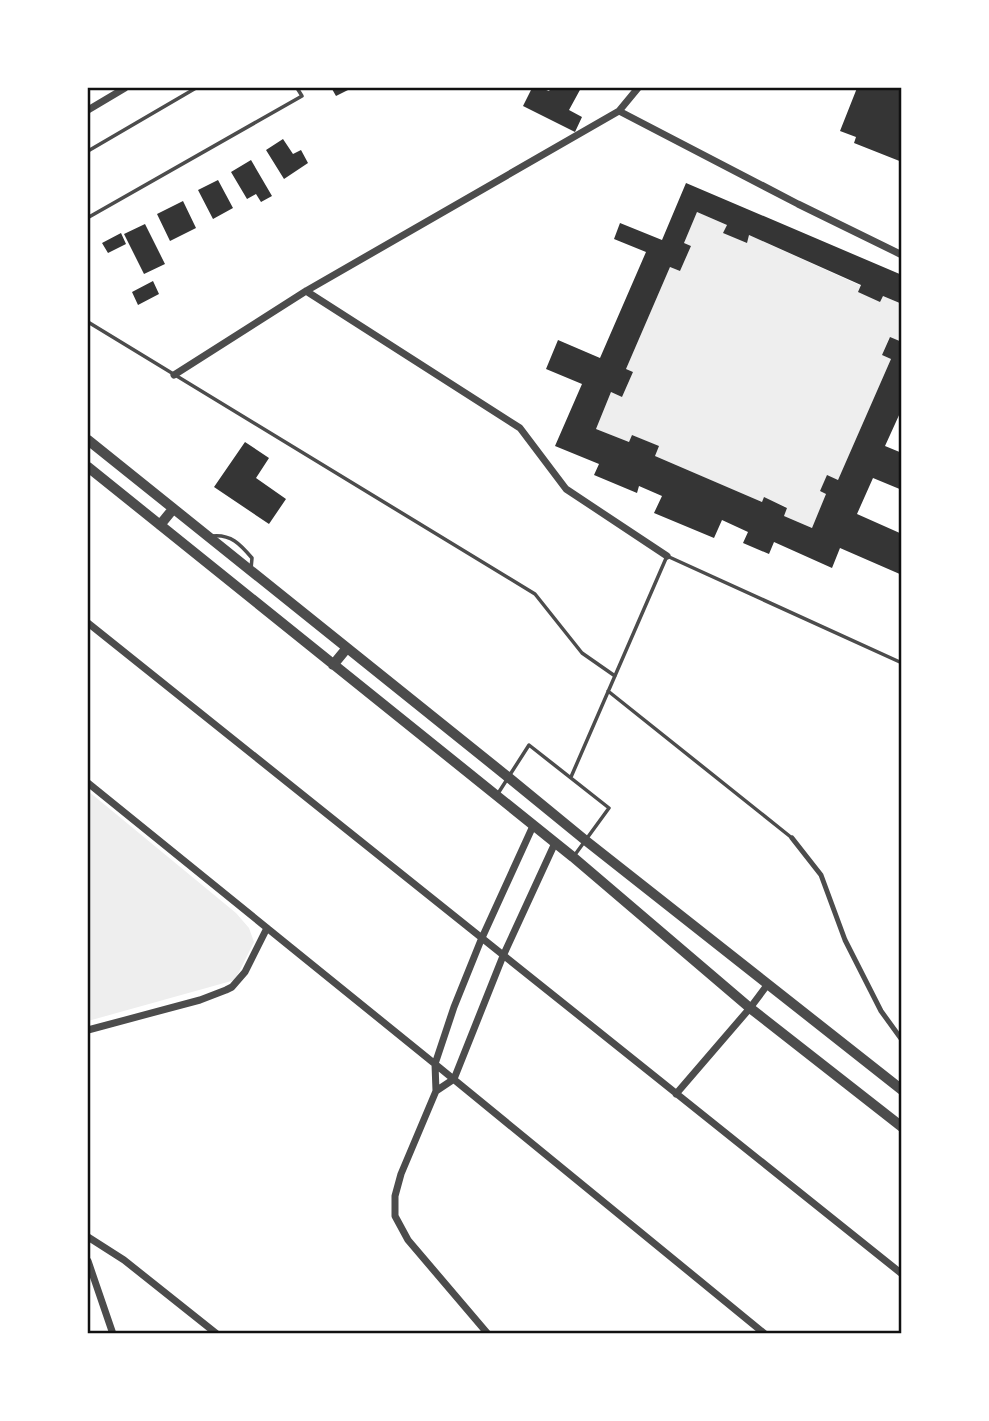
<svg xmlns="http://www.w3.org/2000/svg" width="989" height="1421" font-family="Jost,sans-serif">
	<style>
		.green { fill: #eee }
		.building { fill: #353535 }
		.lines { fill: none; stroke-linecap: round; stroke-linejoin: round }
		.service { stroke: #4c4c4c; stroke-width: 3.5 }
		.pedestrian { stroke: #4c4c4c; stroke-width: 5 }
		.minor { stroke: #4c4c4c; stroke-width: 7 }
		.tertiary { stroke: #4c4c4c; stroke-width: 10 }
		.neatline { fill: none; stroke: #111; stroke-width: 2.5 }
	</style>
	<rect width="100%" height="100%" fill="#fff"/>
	<path class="green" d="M697,212L727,225L724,233L749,235L901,304V341L889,338L882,355L891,359L838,480L827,476L820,491L826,494L812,528L784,516L787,507L764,498L762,502L655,456L658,446L632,435L629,442L596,429L611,392L622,397L633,372L626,369L670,267L680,271L691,246L684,243Z
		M88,791L236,913L249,928L254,942L235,980L88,1021Z"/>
	<path class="building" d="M336,88H352L336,96L332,89Z
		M532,88H541L549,91L551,88H581L569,110L582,117L575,132L523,106Z
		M857,88H902V162L854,143L856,137L840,131Z
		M283,139L293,154L301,150L308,163L284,179L266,150Z
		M251,160L272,196L261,202L256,194L247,199L231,172Z
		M218,180L233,208L213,219L198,190Z
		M686,183L902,275V304L883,296L880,302L858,292L861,285L749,235L747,243L723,233L727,225L697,212L684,243L691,246L680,271L670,267L626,369L633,372L622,397L611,392L596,429L629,442L632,435L659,446L655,456L762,502L764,497L787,508L784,516L812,528L826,494L820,491L827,475L838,480L891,359L882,355L890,337L902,342V413H900L885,446L902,453V490L873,478L857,514L902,534V575L840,548L832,568L774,542L769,554L743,543L748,532L722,520L714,538L654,513L662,496L639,486L637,493L594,475L599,464L555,446L582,384L546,369L558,340L600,358L646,252L614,239L620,223L662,240Z
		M183,201L196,228L170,241L157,214Z
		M145,224L165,264L144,274L124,234Z
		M121,233L126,244L108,253L102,243Z
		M153,281L159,294L138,305L132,292Z
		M245,442L269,458L256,478L286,499L269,524L214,487Z"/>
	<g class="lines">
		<path class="service" d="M88,151L196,88
			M88,214L89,217L302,96L297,88
			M88,322L535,594L582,653L615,676
			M212,536C231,534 240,544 252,558L251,569
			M608,691L792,838
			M571,777L667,556L902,663
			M497,795L529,745L609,808L574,856"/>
		<path class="pedestrian" d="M792,838L821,875L845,940L881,1011L902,1040"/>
		<path class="minor" d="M638,88L619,111L798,204L902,255
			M88,110L125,88
			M306,291L520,428L566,489L667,556
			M174,375L306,291L619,111
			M88,623L902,1274
			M88,783L435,1064L765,1334
			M88,1030L200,1000L226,990L232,987L245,972L267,928
			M436,1091L454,1079L503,956L555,843
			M676,1094L750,1008L768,984
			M88,1237L124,1260L217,1334
			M88,1261L113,1334
			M488,1334L408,1240L395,1216V1196L401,1174L436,1091L435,1064L454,1007L481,940L533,826"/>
		<path class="tertiary" d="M88,440L508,777L585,840L902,1090
			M88,467L573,857L750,1008L902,1127
			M160,525L173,509
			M333,665L347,648"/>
	</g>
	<rect width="989" height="1421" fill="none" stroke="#ffffff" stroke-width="178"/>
	<rect x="89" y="89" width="811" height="1243" class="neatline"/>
</svg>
